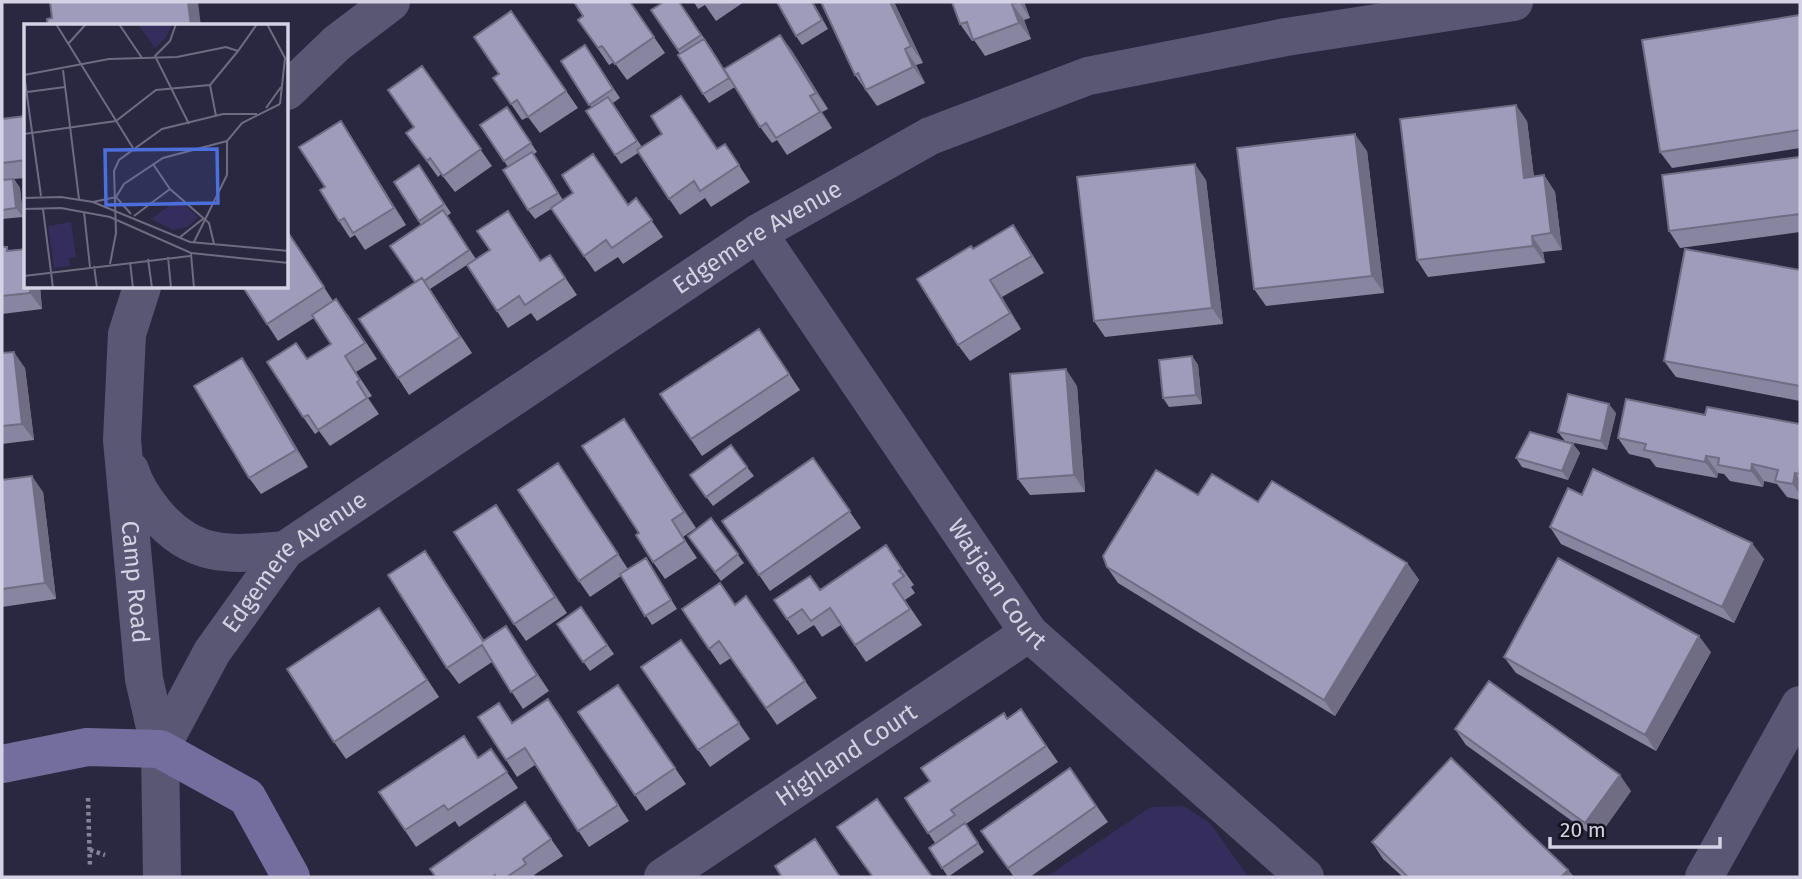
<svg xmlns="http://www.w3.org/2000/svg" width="1802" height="879" font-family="'Fira Sans',sans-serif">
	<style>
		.green { fill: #352d5c }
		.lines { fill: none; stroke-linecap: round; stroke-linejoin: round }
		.path { stroke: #858398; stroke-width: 4.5; stroke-dasharray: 3.5 3.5; stroke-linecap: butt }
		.minor { stroke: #5a5775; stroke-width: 38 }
		.major { stroke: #746e9e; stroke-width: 38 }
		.wall { fill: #8885a1 }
		.shaded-wall { fill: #6f6c83 }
		.building { fill: #9e9bbb; stroke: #6f6c83; stroke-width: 2 }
		.labels { text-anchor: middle; stroke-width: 7; stroke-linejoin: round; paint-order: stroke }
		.street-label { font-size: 24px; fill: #d4d2e4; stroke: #13121d }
		.inset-road { fill: none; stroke: #6e6b82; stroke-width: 2 }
		.view { fill: #4b6fdb; fill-opacity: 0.15; stroke: #4b6fdb; stroke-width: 3.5 }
		.inset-edge { fill: none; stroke: #d4d2e4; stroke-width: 3.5 }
	</style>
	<rect width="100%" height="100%" fill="#2a2741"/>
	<path class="green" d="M1184,806L1211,824L1248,877H1046L1151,807Z"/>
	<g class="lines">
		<path class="path" d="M88,798L90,868
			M90,850L105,855"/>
		<g class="minor">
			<path d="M287,91L337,43L391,2"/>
			<path id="s1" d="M758,233L1029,633L1305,877"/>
			<path id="s2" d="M142,287L127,334L122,440L144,679L160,749L162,877"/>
			<path d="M130,470C135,486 144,500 155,513C193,559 230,555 285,550"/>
			<path id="s3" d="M160,749L212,652L285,550L758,233L930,136L1088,76L1286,37L1514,2"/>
			<path id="s4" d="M663,877L1029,633"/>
			<path d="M1704,877L1800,705"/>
		</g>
		<path class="major" d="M2,764L87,747L160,749L247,797L291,877"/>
	</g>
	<path class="wall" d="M630,2L665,53L627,80L614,62L609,65L578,20Z
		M679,2L711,48L735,87L709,103L703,94L680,54L651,10Z
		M694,2H744L716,21L705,5L698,9Z
		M777,2H813L828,29L802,45L796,36Z
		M894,2L923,63L916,65L925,83L877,106L855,75Z
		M952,2H1024L1030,18L1024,20L1031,39L985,56L974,40L972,41L960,24Z
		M511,11L578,108L540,133L528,117L522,120L511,104L499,74Z
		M1800,15V148L1672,168L1660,152Z
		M780,35L792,51L828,109L822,112L832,128L787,155L777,140L772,143L760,127Z
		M585,45L620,98L613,103L642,147L717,148L725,144L750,182L711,207L705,198L680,215L638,153L621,164L586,111L592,108L561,61Z
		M422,66L492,166L455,192L441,174L438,177L406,133L414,127Z
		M507,107L537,152L534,154L563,200L628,205L636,198L663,237L623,264L618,257L595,272L551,209L535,219L528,210L508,167L480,125Z
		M26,116V178L14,179L20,188L23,217L2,219V119Z
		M341,121L352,138L406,225L365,250L355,235L350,238L339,221L325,187Z
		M1527,121L1534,177L1544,175L1555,192L1562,250L1543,252L1545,263L1428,277L1417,260Z
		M1367,151L1384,293L1266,306L1254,289Z
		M1800,157V232L1680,248L1669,231Z
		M419,165L451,213L447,216L476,259L430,289L472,353L409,395L398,378L415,282L421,225L394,182Z
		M1206,180L1223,324L1105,337L1094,321Z
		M520,228L541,261L550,255L577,295L537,321L531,313L508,328L497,311L490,250Z
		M287,230L333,301L348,315L377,359L356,372L372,396L368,398L379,414L330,446L319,431L315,434L303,417L307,359L331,344L314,318L278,341L267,324L287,287Z
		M1024,241L1044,273L1002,297L1021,329L970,361L958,345L973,249Z
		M2,247H7L9,251L26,287H40L42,309L2,314Z
		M1800,270V401L1676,377L1664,361Z
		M759,329L800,390L702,456L660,394Z
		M2,353L25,368L34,440L2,444Z
		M1192,356L1198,365L1202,404L1169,407L1163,398Z
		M242,358L253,374L308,467L261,494L249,478Z
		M1077,386L1085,492L1030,495L1018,479Z
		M1616,413L1607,450L1565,441L1558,432Z
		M1705,415L1800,424V500L1787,497L1777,484L1764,481L1763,487L1730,481L1724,474L1718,473L1717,478L1656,467L1650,459L1629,454L1618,438Z
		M624,419L696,528L683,537L697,558L665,579L653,562L639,533Z
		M1573,444L1580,453L1568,480L1522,467L1516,458Z
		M813,458L861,528L770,591L722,521Z
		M558,463L628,569L646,558L677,609L652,625L621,576L590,597L579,581Z
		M747,467L754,476L713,506L690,475Z
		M2,480L43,492L56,599L2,607Z
		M1198,495L1258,502L1407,563L1419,580L1335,716L1118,583L1107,567Z
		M496,505L567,613L526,641L514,624Z
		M711,518L744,563L721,581L688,536Z
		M1550,527L1764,559L1734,623L1561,544Z
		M886,545L914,585L911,587L915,593L905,600L922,625L866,662L841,625L822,637L814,625L798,635L774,600L820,590Z
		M425,551L484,640L506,626L549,691L523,709L492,662L459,684L447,668Z
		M746,596L817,698L777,725L731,658L720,665L682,609L735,605Z
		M581,607L614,654L590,671L557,624Z
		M391,624L439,697L346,759L334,742Z
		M681,640L750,739L710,767L641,667Z
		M1711,652L1656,751L1516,673L1504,657Z
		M618,685L686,784L646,811L578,712Z
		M548,699L629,821L589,847L535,765L517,777L506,760L513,722Z
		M1021,709L1058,762L966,824L984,852L948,877L929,848L935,843L905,798L930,781Z
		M1455,729L1631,791L1597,839L1466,745Z
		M491,749L518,788L459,827L455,821L416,847L379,792L479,758Z
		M1070,768L1108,822L1030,877H1014L981,831Z
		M525,802L563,856L534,875L536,877H436Z
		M1372,842L1568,870L1574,877H1403L1383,859Z"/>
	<path class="shaded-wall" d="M188,2H198L201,26H191Z
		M812,2H813L828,29L822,20Z
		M890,2H894L923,63L911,46Z
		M1019,2H1024L1030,18Z
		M1012,4L1024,20L1031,39L1019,23Z
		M780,35L792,51L828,109L816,93Z
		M905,49L916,65L925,83L913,67Z
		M810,96L822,112L832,128L820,112Z
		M1516,105L1527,121L1536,194L1524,178Z
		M341,121L352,138L406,225L394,208Z
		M1355,134L1367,151L1384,293L1372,276Z
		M1195,164L1206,180L1223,324L1212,308Z
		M1544,175L1555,192L1562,250L1551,233Z
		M13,179L20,188L23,217L16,208Z
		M1013,225L1024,241L1044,273L1032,256Z
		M1532,236L1543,252L1545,263L1533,246Z
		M990,280L1002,297L1021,329L1010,313Z
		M30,287H40L42,309L30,293Z
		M14,352L25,368L34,440L22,424Z
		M1192,356L1198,365L1202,404L1196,395Z
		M242,358L253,374L308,467L296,450Z
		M1066,369L1077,386L1085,492L1074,475Z
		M1609,404L1616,413L1607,450L1601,441Z
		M624,419L635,436L696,528L684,512Z
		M1573,444L1580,453L1568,480L1562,471Z
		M1706,456L1718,473L1717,478L1705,462Z
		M1752,464L1764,481L1763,487L1751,471Z
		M1795,473L1800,480V495L1793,484Z
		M32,476L43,492L56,599L45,583Z
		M496,505L507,521L567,613L555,597Z
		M1752,543L1764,559L1734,623L1722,607Z
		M425,551L436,567L495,657L483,641Z
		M1407,563L1419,580L1335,716L1324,700Z
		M506,626L517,642L549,691L537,675Z
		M1699,636L1711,652L1656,751L1645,735Z
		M548,699L560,715L629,821L618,805Z
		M1620,775L1631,791L1597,839L1585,823Z
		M1568,870L1574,877H1561Z"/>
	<path class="building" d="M50,2H188L191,26H48L47,19L52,18Z
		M574,2H630L654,37L615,64L602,46L598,48L578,20L583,16Z
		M664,2H679L701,35L678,50L651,10Z
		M777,2H812L822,20L796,36Z
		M821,2H890L911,46L905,49L913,67L866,90L858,73L855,75Z
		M952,2H1019L1012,4L1019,23L973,40L967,22L960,24Z
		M511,11L566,91L528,117L517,100L511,104L493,78L499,74L474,37Z
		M1800,15V130L1660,152L1642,40Z
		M780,35L816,93L810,96L820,112L776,138L766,123L760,127L724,69Z
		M704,39L729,78L703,94L678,55Z
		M585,45L613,89L589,105L561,61Z
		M422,66L481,149L443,176L430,158L427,161L406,133L414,127L388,90Z
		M681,96L717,149L725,144L739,165L700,191L694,181L669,199L637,150L662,134L651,116Z
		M608,97L637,141L615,155L586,111Z
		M1516,105L1524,178L1544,175L1551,233L1532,236L1533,246L1417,260L1400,119Z
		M507,107L531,143L504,161L480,125Z
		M26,116V160L2,163V119Z
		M341,121L394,208L353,233L344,218L339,221L320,190L325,187L299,147Z
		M1355,134L1372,276L1254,289L1237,148Z
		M532,152L558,193L528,210L503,170Z
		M593,154L628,205L636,198L652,220L612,248L606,240L584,256L551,208L573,193L562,175Z
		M1800,157V214L1669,231L1662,175Z
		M1195,164L1212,308L1094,321L1077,177Z
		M419,165L444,204L419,221L394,182Z
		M13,179L16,208L2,210V180Z
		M443,210L469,250L424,281L422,278L415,282L390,246Z
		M508,211L540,261L550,255L565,278L525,305L519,296L497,311L467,265L490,250L477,231Z
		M1013,225L1032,256L990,280L1010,313L958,345L917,279L971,246L973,249Z
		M287,231L324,287L267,324L243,287H287Z
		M2,247H7V251L26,249V287H30V293L2,296Z
		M1685,249L1800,270V386L1664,361Z
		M422,278L460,337L398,378L359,319Z
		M336,299L365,343L345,356L360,380L357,382L367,398L318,430L308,415L303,417L267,362L296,343L307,359L331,344L312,315Z
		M759,329L789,374L691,439L660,394Z
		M14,352L22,424L2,426V353Z
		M1192,356L1196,395L1163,398L1159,360Z
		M242,358L296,450L249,478L194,386Z
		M1066,369L1074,475L1018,479L1010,374Z
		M1568,394L1609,404L1601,441L1558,432Z
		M1626,399L1705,415L1707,407L1800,424V465L1799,474L1795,473L1793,484L1775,481L1778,470L1752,464L1751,471L1718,465L1719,458L1706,456L1705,462L1644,450L1646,444L1618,438Z
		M624,419L684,512L672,520L685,541L653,562L636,535L639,533L582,446Z
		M1530,432L1573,444L1562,471L1516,458Z
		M731,445L747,467L706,497L690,475Z
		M813,458L850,511L759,575L722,521Z
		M558,463L618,554L579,581L518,490Z
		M1593,469L1752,543L1722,607L1550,527L1568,488L1582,495Z
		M1156,470L1198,495L1212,474L1258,502L1272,481L1407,563L1324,700L1107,567L1103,556Z
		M32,476L45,583L2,589V480Z
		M496,505L555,597L514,624L454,532Z
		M711,518L738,554L715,572L688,536Z
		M886,545L902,569L899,571L904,576L893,584L910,609L855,645L830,608L811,621L802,609L787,619L774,600L810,576L820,590Z
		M425,551L483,641L506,626L537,675L511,692L482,645L447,668L388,575Z
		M646,558L671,600L645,616L620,574Z
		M1558,558L1699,636L1645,735L1504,657Z
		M720,583L735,605L746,596L805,681L766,708L719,641L709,649L682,609Z
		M581,607L607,645L583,662L557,624Z
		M379,608L427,680L334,742L287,669Z
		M681,640L739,723L698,750L641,667Z
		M1489,681L1620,775L1585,823L1455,729Z
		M618,685L675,768L635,795L578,712Z
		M548,699L618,805L578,831L525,748L506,760L478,717L499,703L512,723Z
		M1021,709L1046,746L951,810L955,815L928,833L905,798L930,781L921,768L1004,713L1007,719Z
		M464,736L478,758L491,749L507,772L448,810L444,805L405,830L379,792Z
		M1451,758L1568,870L1561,877H1408L1372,842Z
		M1070,768L1096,806L1008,868L981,831Z
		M877,799L932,877H873L837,827Z
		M525,802L551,839L523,859L526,864L507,877H496L495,875L492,877H436L430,869Z
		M965,823L978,843L942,868L929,848Z
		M815,839L840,877H782L775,866Z"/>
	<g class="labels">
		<g class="street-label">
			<text dy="8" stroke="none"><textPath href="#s3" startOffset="802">Edgemere Avenue</textPath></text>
			<text dy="8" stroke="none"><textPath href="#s3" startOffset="234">Edgemere Avenue</textPath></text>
			<text dy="8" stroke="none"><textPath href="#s2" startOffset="298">Camp Road</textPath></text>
			<text dy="8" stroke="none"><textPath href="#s1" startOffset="425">Watjean Court</textPath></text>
			<text dy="8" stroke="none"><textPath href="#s4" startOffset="220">Highland Court</textPath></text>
		</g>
	</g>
	<g transform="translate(24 24)">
		<rect width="264" height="264" fill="#2a2741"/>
		<path d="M114,0H148L142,14L131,24ZM154,175L174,193L163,203L149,206L127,195ZM47,198L52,233L45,234L46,242L30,244L24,202Z" fill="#352d5c"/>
		<path class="inset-road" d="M32,0L109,124M95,0L118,34M152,0L146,17L131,32L165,100M243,0L261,34L256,80M44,20L62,0M39,46L55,175M0,50L17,172M0,51L85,35L153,33L202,23L214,27L233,0M3,68L41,63M242,84L257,63M192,92L186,61L214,27M0,110L92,97L132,66L186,61M129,140L146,165L185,199L190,220M92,173L100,160L139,134L203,117M0,174L37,173L69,178L166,218L265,227M69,178L92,173L107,190M0,185L37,184L86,193L167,229L265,239M19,185L29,264M60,188L66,243M110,192L146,165M155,214L180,194M170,218L203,151V117L218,99L256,80M167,230L170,264M144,233L147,264M124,235L128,264M106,238L109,264M86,240L92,209L90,147L95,136L138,105L199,90H233M70,242L73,264M0,252L166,232"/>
		<path class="view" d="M193,125L194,179L82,181L81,126Z"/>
		<rect width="264" height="264" class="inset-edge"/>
	</g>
	<rect width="1802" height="879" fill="none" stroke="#d4d2e4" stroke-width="7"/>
	<path d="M1550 837v10h170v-10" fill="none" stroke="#d4d2e4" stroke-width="3.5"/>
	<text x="1560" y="837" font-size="21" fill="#d4d2e4" stroke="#13121d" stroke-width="5" paint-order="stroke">20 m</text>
</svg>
